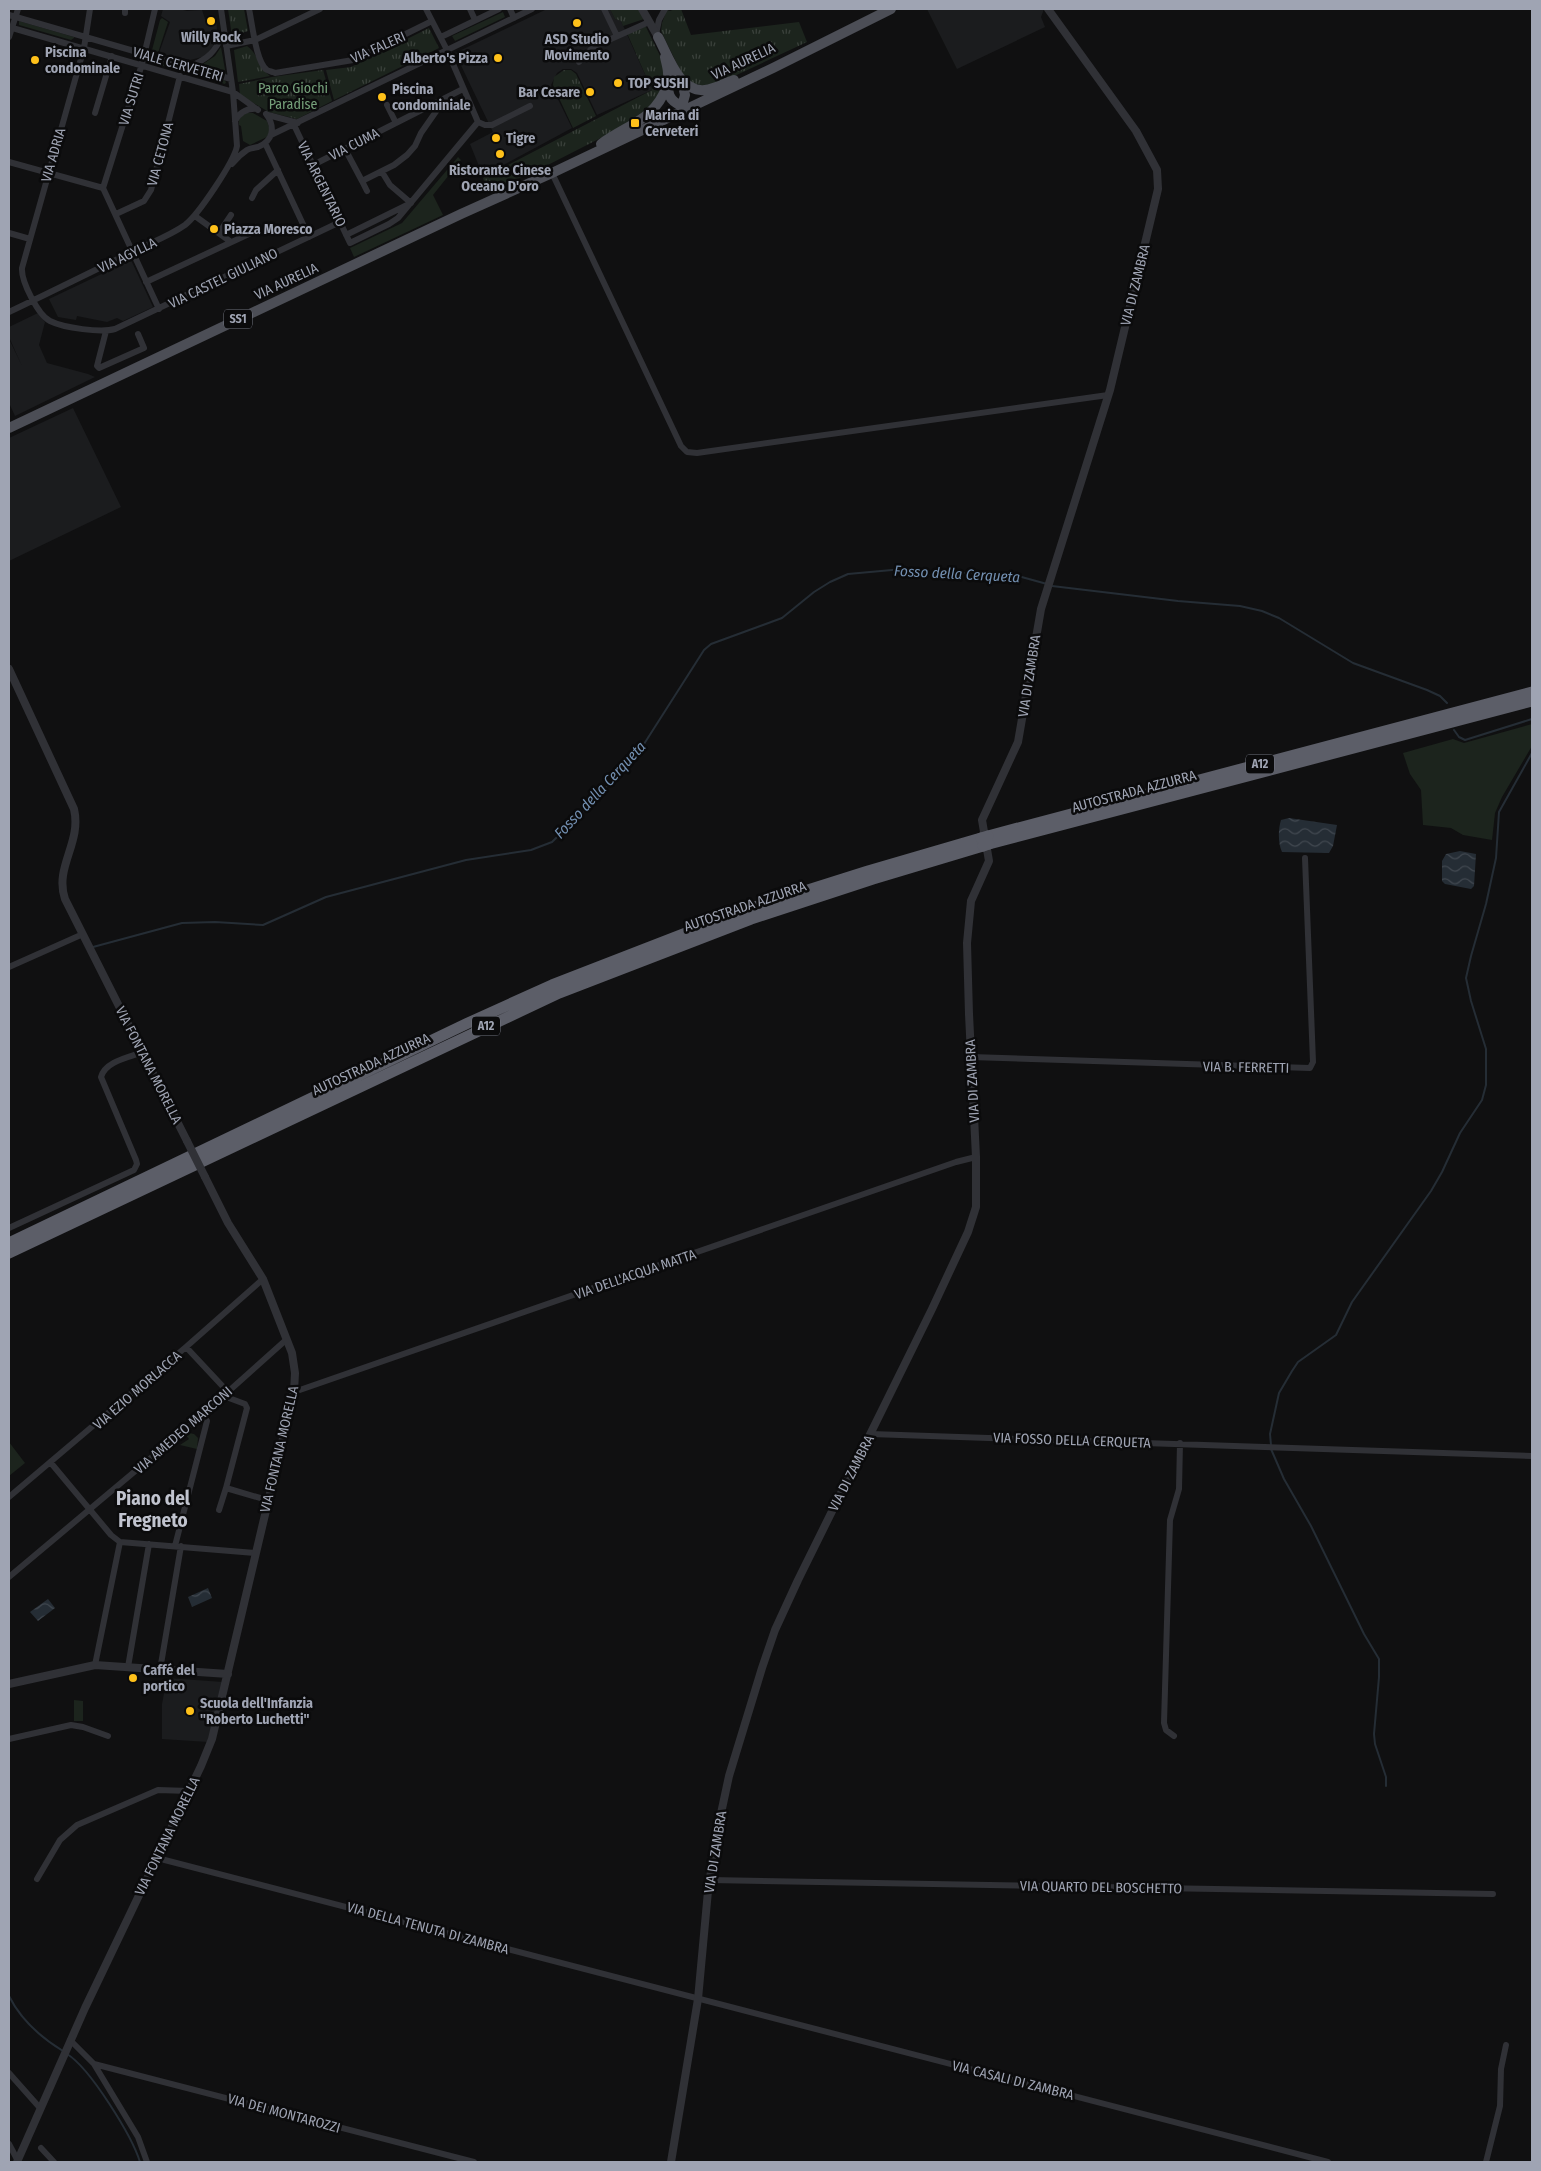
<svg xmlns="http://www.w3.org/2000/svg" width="1541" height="2171" font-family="'Fira Sans Condensed',sans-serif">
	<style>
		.built { fill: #1b1c1e }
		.grass { fill: #1c241d }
		.park { fill: url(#park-tufts) }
		.water { fill: url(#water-waves) }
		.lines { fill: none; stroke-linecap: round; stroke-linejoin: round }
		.stream { stroke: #252d35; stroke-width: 2 }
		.minor { stroke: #303136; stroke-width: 6 }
		.tertiary { stroke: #303136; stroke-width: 8 }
		.primary { stroke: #4c4e56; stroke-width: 10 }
		.motorway { stroke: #5c5e68; stroke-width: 11 }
		.tertiary-bridge { stroke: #303136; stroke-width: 8 }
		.motorway-bridge { stroke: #5c5e68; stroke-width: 11 }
		.poi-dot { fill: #ffc11a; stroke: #0b0b0c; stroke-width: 2 }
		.labels { text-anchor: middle; stroke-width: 5; stroke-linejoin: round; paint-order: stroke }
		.shield { fill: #0b0b0c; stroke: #737681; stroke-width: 1 }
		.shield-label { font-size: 12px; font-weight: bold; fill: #9fa4b3 }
		.poi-label { font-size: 14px; font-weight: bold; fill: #9fa4b3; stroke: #0b0b0c; text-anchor: start }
		.street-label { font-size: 14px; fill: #9fa4b3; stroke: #0b0b0c }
		.park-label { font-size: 14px; fill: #75a07a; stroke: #0b0b0c }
		.water-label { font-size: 15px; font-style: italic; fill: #7390b2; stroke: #0b0b0c }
		.district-label { font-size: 19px; font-weight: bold; fill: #c1c4cf; stroke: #0b0b0c }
	</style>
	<defs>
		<pattern id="park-tufts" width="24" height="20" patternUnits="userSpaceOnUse" patternTransform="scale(1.25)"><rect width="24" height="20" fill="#1c241d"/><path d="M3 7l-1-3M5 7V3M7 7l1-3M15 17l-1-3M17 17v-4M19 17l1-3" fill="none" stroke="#3a413b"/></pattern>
		<pattern id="water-waves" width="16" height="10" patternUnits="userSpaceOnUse" patternTransform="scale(1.25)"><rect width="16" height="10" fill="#252d35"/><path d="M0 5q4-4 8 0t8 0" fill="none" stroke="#414850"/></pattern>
	</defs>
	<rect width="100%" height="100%" fill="#101011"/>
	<path class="built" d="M163,9H179L187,11L202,10L205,19L216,17L217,30L213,46L208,53L202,57L190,60L159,53L170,22L161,16Z
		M547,9H610L615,19L621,21L652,90L597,115L577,73L571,69H563L557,73L551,85L572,128L483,176L470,144L493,132L455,53Z
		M927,9H1044L1041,17L1045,27L957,69Z
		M131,260L153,307L123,321L117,318L107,322L77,316L76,320L58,317L49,299Z
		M38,313L45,322L39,345L47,363L88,374L95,377L15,416L9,403V339L22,366L9,337V327Z
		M73,408L121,507L9,561V438Z
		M167,1678L223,1682L208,1742L162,1739V1704Z"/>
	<path class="grass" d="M503,12L505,17L455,41L452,36Z
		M162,18L168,22L158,53L152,50L160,20Z
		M19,21L74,37V38L71,40L19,25Z
		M221,47L226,75L200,66L215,56Z
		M150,59L224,80L226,82L225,84L150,62Z
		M247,113H253L267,121L270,130L267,137L250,145L243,141L241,126L239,125C238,118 241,116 247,113Z
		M458,157L461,160L433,195L443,215L354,257L350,248L402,223Z
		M1532,724V746L1502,797L1495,813L1492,840L1463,835L1451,828L1423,825L1421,790L1410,774L1403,753L1453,739L1464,743Z
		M189,1433L194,1434L198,1438L197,1449L180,1445L189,1439L186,1435Z
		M9,1442L25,1463L9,1476Z
		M74,1700L83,1701V1721H74Z"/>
	<path class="park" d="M228,9H244L248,31L232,36Z
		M610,9H638L644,19L623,26L621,21L615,19Z
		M675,9H681L691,35L799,22L807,42L713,86L709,87L686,82L661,31L662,23L667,10L670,11Z
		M644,27H646L663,62L665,78L659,99L632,122L538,170L488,192L483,178L652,90L627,33Z
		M429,28L439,48L334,100L326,70L351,67Z
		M247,46C258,54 259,67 270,76L238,82L234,50Z
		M323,70L332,101L297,119L269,112L240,95L239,84L272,77Z
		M564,70H571L576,74L596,116L573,128L553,85L554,77Z"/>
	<path class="water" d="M1289,818L1337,825L1333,846L1329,853L1282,852C1278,843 1278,830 1281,820Z
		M1460,851L1476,854L1474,886L1471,889L1445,884L1442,881V861L1446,854Z
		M208,1588L212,1598L192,1607L188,1597Z
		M48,1599L55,1608L38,1621L30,1612Z"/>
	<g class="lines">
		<path class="stream" d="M1052,586L1178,601L1240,606L1262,611L1279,618L1353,663L1427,690L1440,696L1447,703
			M1454,730L1459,737L1465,740L1532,719
			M93,947L182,923L215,922L263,925L326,897L466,860L531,850L552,842L592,803L644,744L704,650L711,644L782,618L814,592L830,582L848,574L903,569L932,575L980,572L1018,576L1047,584
			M1271,1445L1270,1434L1279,1393L1292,1371L1298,1362L1336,1335L1352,1302L1431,1191L1442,1172L1460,1133L1482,1100L1486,1085V1049L1471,1001L1466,978L1471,956L1486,904L1496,858L1499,812L1532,753
			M1271,1449L1284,1479L1311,1526L1364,1634L1379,1659V1677L1374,1734L1375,1744L1386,1777V1786
			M9,1996C21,2020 40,2037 63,2051
			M67,2054C90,2068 132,2136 140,2162"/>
		<path class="minor" d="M90,9L84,48L22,268C21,281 38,315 50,321C64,328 101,333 115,329L340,222
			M249,9C252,22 256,63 267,70C268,71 274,72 275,73L353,60L432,21
			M470,9L475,20
			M510,9L514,18
			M604,9L617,36
			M125,13V9
			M9,15L231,79
			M9,27L233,92L258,110
			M656,34L659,20L665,9
			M9,37L18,9
			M441,37L499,9
			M226,46L255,40L320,9
			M579,62L593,47L649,22
			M189,67C209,58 214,53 224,33
			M387,105L396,123
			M95,113L112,56
			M268,115L298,123
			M235,121C240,112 247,108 257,109
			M478,122L485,125H492L530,106
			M294,125L350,243L389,224L398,218L478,122L447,50L426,9
			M271,135L532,9
			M265,143L309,237
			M345,149L362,181L394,165L407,155L415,146L421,133L444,100
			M9,162L103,188L159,309
			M232,164C236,159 241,154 247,150C250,148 254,148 258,147C273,141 276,127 266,114
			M313,165L463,89
			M382,172L390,185L411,203
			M552,173L681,446L687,452L697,453L1108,395
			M362,181L367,191
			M103,188L142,64L155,9
			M252,198L256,190L278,170
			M116,214L144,201L151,190L180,76
			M195,216L231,242
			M9,233L30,239
			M219,233L231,215
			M346,235L407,205
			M146,282L251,233L256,227
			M9,312C49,293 89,273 130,253C147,244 168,237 185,225C198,215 234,162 237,146L233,92L221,9
			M106,331L97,366L99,368L144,348L138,334
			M9,967L83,934
			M971,1057L1310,1068L1313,1062L1305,858
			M9,1228L134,1170L137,1164L136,1160L101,1077C105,1061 130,1057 143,1052
			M186,1347L228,1392
			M294,1392L956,1162L976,1157
			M225,1394L229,1398L245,1404L247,1408L226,1488L267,1500
			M871,1434L1532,1456
			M51,1463L111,1535L120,1542L255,1553
			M9,1497L186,1347L263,1279
			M219,1510L226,1488
			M175,1546L207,1421L202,1415
			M9,1577L202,1415L287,1339
			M95,1665L120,1542
			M128,1667L149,1544
			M160,1670L181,1546
			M1174,1736L1166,1730L1164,1723L1170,1520L1179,1489L1180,1443
			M9,1739L71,1725L83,1727L108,1736
			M157,1858L1328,2162
			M37,1879L60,1840L77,1825L158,1790L189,1791
			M710,1880L1493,1894
			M70,2040L94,2064L138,2137L147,2162
			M94,2064L474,2162
			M9,2073L40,2108
			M9,2144L18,2161
			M41,2148L54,2162
			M1486,2162L1500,2106L1501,2069L1506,2045"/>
		<path class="tertiary" d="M642,9L658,37
			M9,669L74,809C82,843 54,867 65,899L187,1141
			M9,1684L95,1665L228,1674
			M17,2162L85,2008L201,1766L212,1739L294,1392L295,1373L292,1353L263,1279L228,1223L205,1177
			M671,2162L698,1999L708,1891L717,1832L729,1776L762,1668L775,1630L798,1580L932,1309L968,1232L976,1207V1157L969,1014L967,943L971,901L989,861L982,820L1018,742L1041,609L1110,390L1158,189L1157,170L1136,131L1048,9"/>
		<path class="primary" d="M658,37C668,55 679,93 705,90C714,89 725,83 734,80
			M665,57C666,62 668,68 668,73C669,88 664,99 682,106
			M682,81L685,95L682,106
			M601,144C628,124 654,121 667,86
			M9,428L461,214L552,173L773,68L891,9"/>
		<path class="motorway" d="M988,836L1532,692
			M989,844L1532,701
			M9,1243L468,1023L552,985L748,909L868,871L981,838
			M9,1253L559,993L751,919L873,879L983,846"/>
		<path class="tertiary-bridge" d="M187,1141L205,1177"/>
		<path class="motorway-bridge" d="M981,838L988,836
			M983,846L989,844"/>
	</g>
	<g class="poi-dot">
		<circle cx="211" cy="21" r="5"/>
		<circle cx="577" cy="23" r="5"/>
		<circle cx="498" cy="58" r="5"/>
		<circle cx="35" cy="60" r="5"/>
		<circle cx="618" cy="83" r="5"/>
		<circle cx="590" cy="92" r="5"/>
		<circle cx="382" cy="97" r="5"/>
		<rect x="630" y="118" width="10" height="10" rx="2.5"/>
		<circle cx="496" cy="138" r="5"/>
		<circle cx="500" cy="154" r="5"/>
		<circle cx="214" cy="229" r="5"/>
		<circle cx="133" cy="1678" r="5"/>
		<circle cx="190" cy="1711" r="5"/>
	</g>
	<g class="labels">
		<g class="shield">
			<rect x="224" y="309.5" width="28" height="19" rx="4"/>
			<rect x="1246" y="754.5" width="28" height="19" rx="4"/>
			<rect x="472" y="1016.5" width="28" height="19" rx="4"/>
		</g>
		<g class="shield-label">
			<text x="238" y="323">SS1</text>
			<text x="1260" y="768">A12</text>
			<text x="486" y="1030">A12</text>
		</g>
		<g class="poi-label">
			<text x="211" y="42" text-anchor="middle">Willy Rock</text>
			<text x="577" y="44" text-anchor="middle">ASD Studio<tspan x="577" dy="16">Movimento</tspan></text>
			<text x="45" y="57">Piscina<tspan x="45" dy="16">condominale</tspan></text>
			<text x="488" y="63" text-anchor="end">Alberto's Pizza</text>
			<text x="628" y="88">TOP SUSHI</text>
			<text x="392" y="94">Piscina<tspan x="392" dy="16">condominiale</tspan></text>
			<text x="580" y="97" text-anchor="end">Bar Cesare</text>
			<text x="645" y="120">Marina di<tspan x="645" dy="16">Cerveteri</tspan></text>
			<text x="506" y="143">Tigre</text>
			<text x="500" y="175" text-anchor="middle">Ristorante Cinese<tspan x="500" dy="16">Oceano D'oro</tspan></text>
			<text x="224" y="234">Piazza Moresco</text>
			<text x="143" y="1675">Caffé del<tspan x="143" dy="16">portico</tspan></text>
			<text x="200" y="1708">Scuola dell'Infanzia<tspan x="200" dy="16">"Roberto Luchetti"</tspan></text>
		</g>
		<g class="street-label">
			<text transform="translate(378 47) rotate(-24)" y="5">VIA FALERI</text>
			<text transform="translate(743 61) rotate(-25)" y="5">VIA AURELIA</text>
			<text transform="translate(178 64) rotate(16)" y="5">VIALE CERVETERI</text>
			<text transform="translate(131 99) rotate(-73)" y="5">VIA SUTRI</text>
			<text transform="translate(354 144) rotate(-27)" y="5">VIA CUMA</text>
			<text transform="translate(160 154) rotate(-75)" y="5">VIA CETONA</text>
			<text transform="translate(53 155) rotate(-74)" y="5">VIA ADRIA</text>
			<text transform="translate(322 184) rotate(64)" y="5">VIA ARGENTARIO</text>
			<text transform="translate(127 255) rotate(-26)" y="5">VIA AGYLLA</text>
			<text transform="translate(223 278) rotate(-26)" y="5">VIA CASTEL GIULIANO</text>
			<text transform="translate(286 281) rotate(-25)" y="5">VIA AURELIA</text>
			<text transform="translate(1135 285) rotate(-76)" y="5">VIA DI ZAMBRA</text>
			<text transform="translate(1029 676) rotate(-81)" y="5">VIA DI ZAMBRA</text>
			<text transform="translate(1134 791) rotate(-15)" y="5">AUTOSTRADA AZZURRA</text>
			<text transform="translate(745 906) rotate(-19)" y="5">AUTOSTRADA AZZURRA</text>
			<text transform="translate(371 1064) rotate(-25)" y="5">AUTOSTRADA AZZURRA</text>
			<text transform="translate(149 1065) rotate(63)" y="5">VIA FONTANA MORELLA</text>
			<text transform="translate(1246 1067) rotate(1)" y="5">VIA B. FERRETTI</text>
			<text transform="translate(972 1081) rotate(-93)" y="5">VIA DI ZAMBRA</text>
			<text transform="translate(635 1274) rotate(-19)" y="5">VIA DELL'ACQUA MATTA</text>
			<text transform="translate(137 1390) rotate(-41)" y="5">VIA EZIO MORLACCA</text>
			<text transform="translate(183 1430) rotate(-41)" y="5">VIA AMEDEO MARCONI</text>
			<text transform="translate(1072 1440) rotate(2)" y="5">VIA FOSSO DELLA CERQUETA</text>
			<text transform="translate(279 1449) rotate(-77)" y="5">VIA FONTANA MORELLA</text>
			<text transform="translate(851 1473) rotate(-63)" y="5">VIA DI ZAMBRA</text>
			<text transform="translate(167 1836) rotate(-64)" y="5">VIA FONTANA MORELLA</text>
			<text transform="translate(715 1852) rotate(-81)" y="5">VIA DI ZAMBRA</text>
			<text transform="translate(1101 1887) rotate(1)" y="5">VIA QUARTO DEL BOSCHETTO</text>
			<text transform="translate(428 1928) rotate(15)" y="5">VIA DELLA TENUTA DI ZAMBRA</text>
			<text transform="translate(1013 2080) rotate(14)" y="5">VIA CASALI DI ZAMBRA</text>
			<text transform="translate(284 2113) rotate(15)" y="5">VIA DEI MONTAROZZI</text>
		</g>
		<g class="park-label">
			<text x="293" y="93">Parco Giochi<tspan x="293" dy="16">Paradise</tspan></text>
		</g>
		<g class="water-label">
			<text transform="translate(957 574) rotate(3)" y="5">Fosso della Cerqueta</text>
			<text transform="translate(600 790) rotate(-47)" y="5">Fosso della Cerqueta</text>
		</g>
		<g class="district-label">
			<text x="153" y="1505">Piano del<tspan x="153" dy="22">Fregneto</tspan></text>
		</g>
	</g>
	<rect width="1541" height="2171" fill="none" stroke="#9fa4b3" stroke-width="20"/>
</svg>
